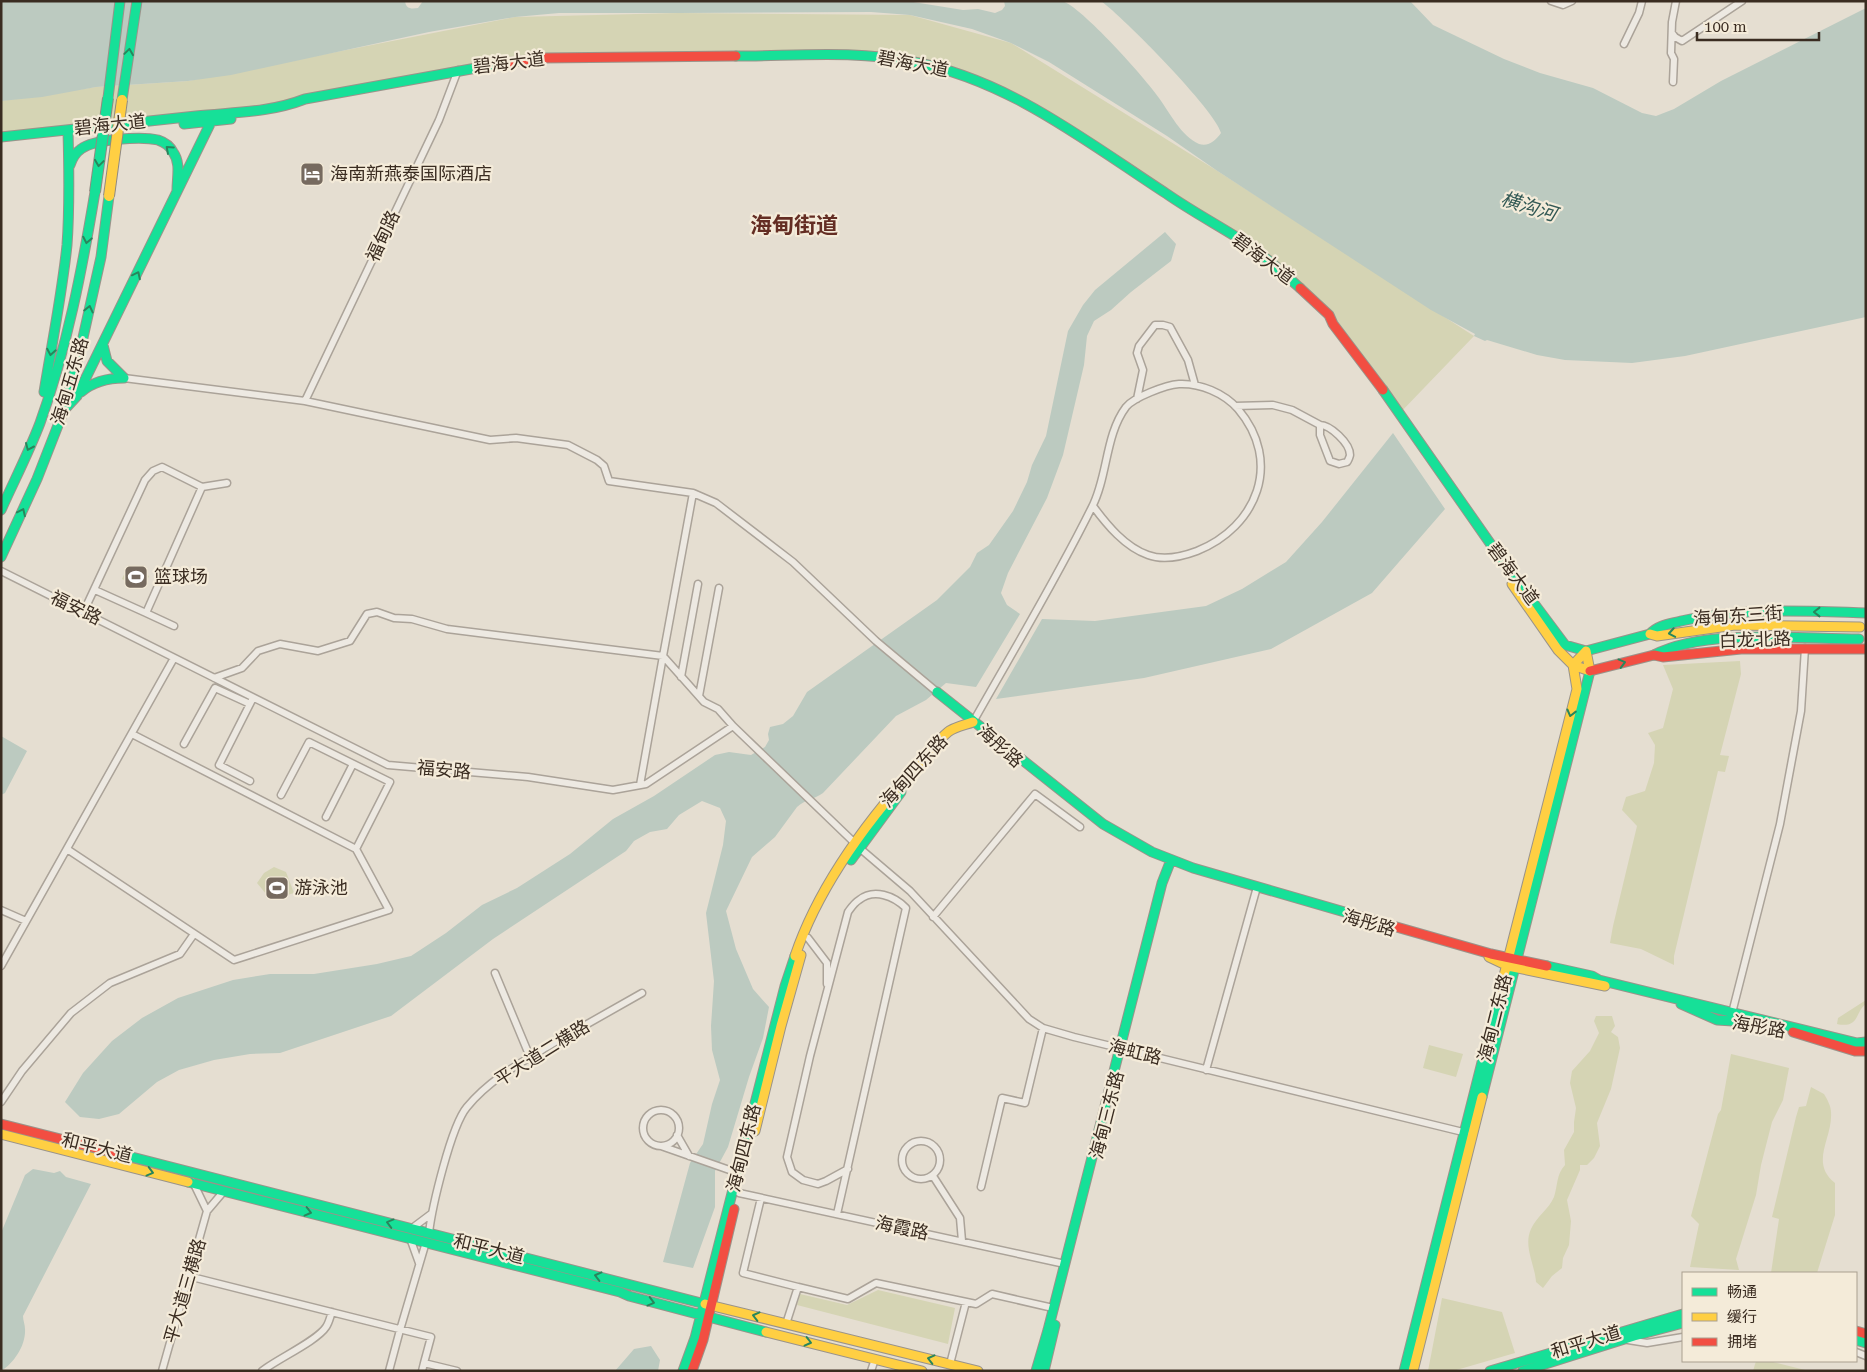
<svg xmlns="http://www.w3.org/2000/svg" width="1867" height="1372" font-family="'Roboto Serif','Noto Sans SC',serif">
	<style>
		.green { fill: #d5d4b4 }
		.water { fill: #bccac0 }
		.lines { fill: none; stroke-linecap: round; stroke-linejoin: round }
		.street-casing { stroke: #aba399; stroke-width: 9 }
		.fast-casing { stroke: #9a938a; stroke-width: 11 }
		.slow-casing { stroke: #9a938a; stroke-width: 11 }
		.jam-casing { stroke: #9a938a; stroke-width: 11 }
		.street { stroke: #ede9e2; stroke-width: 6 }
		.fast { stroke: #16e098; stroke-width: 9 }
		.slow { stroke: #ffcf43; stroke-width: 9 }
		.jam { stroke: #f24e42; stroke-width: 9 }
		.fast-bridge-casing { stroke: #908980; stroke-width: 12; stroke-linecap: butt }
		.slow-bridge-casing { stroke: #908980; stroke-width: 12; stroke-linecap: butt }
		.fast-bridge { stroke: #16e098; stroke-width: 10 }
		.slow-bridge { stroke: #ffcf43; stroke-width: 10 }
		.oneway { stroke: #28865c }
		.labels { text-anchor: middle; stroke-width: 4.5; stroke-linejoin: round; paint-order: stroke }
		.street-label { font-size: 18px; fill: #3a2c21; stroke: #f4ebd9 }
		.poi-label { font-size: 18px; fill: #3a2c21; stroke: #f4ebd9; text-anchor: start }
		.water-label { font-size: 19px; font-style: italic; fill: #325854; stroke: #f4ebd9 }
		.district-label { font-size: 22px; font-weight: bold; fill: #642d23; stroke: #f4ebd9 }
	</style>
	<rect width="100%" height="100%" fill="#e5ded1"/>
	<path class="green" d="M678,13L910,15L1011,43L1216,170L1474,336L1399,414L1329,315L1258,252L1008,94L894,58L498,62L305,99L216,114L1,136V101L96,87L188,81L515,17Z
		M128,566L149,576L143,589L122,579Z
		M1740,661L1741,674L1720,755L1729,756L1725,772L1718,771L1674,956V965L1641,949L1610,943L1613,926L1637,826L1622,810L1626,797L1645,791L1654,763L1655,745L1648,733L1663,728L1673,689L1663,665Z
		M274,867L286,872L294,893L271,900L257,883L264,873Z
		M1866,1000V1004C1855,1011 1860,1029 1837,1024L1838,1018Z
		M1596,1016H1612L1615,1026L1611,1032L1618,1037L1620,1048L1611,1089L1597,1123L1600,1146L1594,1158L1587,1165H1580V1170L1567,1200L1571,1221L1569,1245L1563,1258L1562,1268L1552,1276L1543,1288L1536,1282C1535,1265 1523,1246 1531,1229C1536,1217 1549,1209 1554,1197C1558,1185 1556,1175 1565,1165L1564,1150L1574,1132V1122L1576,1108L1570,1083L1572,1071L1590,1051L1599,1033L1594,1021Z
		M1429,1045L1463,1054L1456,1077L1423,1068Z
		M1731,1054L1789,1068L1783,1100L1772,1122L1761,1165L1756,1195L1736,1259L1739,1270L1690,1267L1699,1224L1691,1216L1718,1114L1721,1110Z
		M1811,1087L1824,1094C1827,1099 1831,1106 1831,1112C1833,1139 1809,1162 1835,1183V1215L1817,1273H1771L1779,1219L1772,1217L1796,1117L1799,1107L1806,1106Z
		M878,1290L955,1308L948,1344L797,1305L800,1294L847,1305Z
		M1442,1298L1502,1312L1515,1353L1453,1371H1428Z
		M1756,1361H1769L1809,1371H1753Z"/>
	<path class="water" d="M1,1H405C406,9 411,9 418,8L423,1H907L963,10L978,9L995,13L1002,10L1005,6L1004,1C1018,1 1032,1 1046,1C1051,1 1057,0 1062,1C1081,6 1146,79 1159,98C1170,113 1181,136 1199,144C1209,147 1216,140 1221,133C1216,111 1123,17 1101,1H1410L1433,25L1504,59L1540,73L1593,88L1642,113L1656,116L1674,109L1721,81L1866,8V317L1685,356L1632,363L1565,360L1537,355L1487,340L1485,341L1474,336L1475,334L1431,310L1216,170L1167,136L1049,62L1011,43L972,29L910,15L871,12L678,13H559L515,17L429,32L231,75L188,81L96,87L42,97L1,101Z
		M1165,232L1176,244L1171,261L1131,292L1111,310L1094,321L1087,336L1084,365L1063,455L1047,498L1008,573L1001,593L1007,605L1020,614L976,687L946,683L926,700L896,716L823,793C815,799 804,800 797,807L775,837L752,857L726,911L736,949L753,989L769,1007L763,1038L749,1077L728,1147L715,1171V1207L693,1268L663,1262L690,1163L703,1144L712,1104L720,1080L712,1050L711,1026L714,981L706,913L723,845L726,821L720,808L702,801L679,815L667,829L650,832L634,841L626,851L493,939L391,1016L280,1053L250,1054L214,1060L179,1070L157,1082L119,1114L99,1119L80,1117L65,1102L83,1073L112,1041L142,1018L178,998L233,980L270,974H314L377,964L411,956L446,933L482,905L517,888L570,854L613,819L654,796L715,755L729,752L751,755L765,747L769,740L768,734L770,727L783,724L793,716L807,692L937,600L970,567L977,553L989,545L1013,511L1027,482L1032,465L1046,436L1068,331L1083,305L1095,290Z
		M1393,433L1445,509L1372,593L1271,649L1144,678L996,699L1042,619L1095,621L1206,606L1242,589L1286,562L1322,522Z
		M1,736L27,751L5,793L1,795Z
		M33,1169L54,1173L60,1171L66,1177L91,1184L23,1316C23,1320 25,1325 25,1329C26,1345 14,1363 1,1371V1233L25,1175Z
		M651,1346L660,1360L658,1371H615L634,1349Z"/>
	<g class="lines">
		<g class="street-casing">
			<path id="street" d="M1551,1L1563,5L1572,1
				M1672,33L1675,37L1682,41L1742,1
				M1624,44L1639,13L1642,1
				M1673,82L1674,59L1671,53L1672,22L1676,1
				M124,378L305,401L490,440L516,438L568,445L597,460L604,466L609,481L693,493L716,503L793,562L876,641L937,692
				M1137,399L1143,370L1137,353L1139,346L1155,325H1163L1170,327L1188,360L1195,385
				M305,401L439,120L458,70
				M1235,406L1273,405L1292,410L1320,425V435L1330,461L1339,464L1347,462C1348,461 1350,456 1350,455C1350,443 1330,425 1320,425
				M693,493L663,656L704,702L718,709L733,726
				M1,571L388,765L528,777L613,790L646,784L733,726L863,851L910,891L1029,1019L1043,1028L1074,1037L1467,1133
				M95,590L146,613L202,487
				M84,611L145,480L153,471L162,467L202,487L227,483
				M146,613L174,626
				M681,677L698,584
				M214,678L242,668L258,651L280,644L318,651L350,641L367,614L377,612L394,618L412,619L447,629L663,656L640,785
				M699,696L719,588
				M973,722C1013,651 1056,580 1092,507C1108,476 1105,435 1126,407C1134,397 1166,385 1179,384C1200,383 1224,393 1238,409C1283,462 1257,527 1197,551C1181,557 1164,561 1148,555C1125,547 1107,525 1093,506
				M184,744L215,688L250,704
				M250,781L219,765L253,698
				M281,795L309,742L390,782L356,849
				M326,817L353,764
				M67,849L234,960L389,910L356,849L132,734
				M1,910L26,921
				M933,917L1035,794L1080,827
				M808,938L827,963V984
				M1,966L174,658
				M495,973L530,1057
				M1732,1013L1780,824L1801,711L1805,648
				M1206,1070L1257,887
				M1,1102L22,1071L71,1013L110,983L180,954L194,934
				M643 1128a18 18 0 1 1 36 0a18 18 0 1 1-36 0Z
				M677,1135L689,1156
				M902 1160a19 19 0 1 1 38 0a19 19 0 1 1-38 0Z
				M661,1146L738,1173
				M933,1176L960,1218L962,1241
				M193,1182L207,1211
				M981,1187L1002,1098L1025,1103L1043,1028
				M739,1193L1065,1264
				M761,1198L743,1273L798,1287L786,1324
				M837,1214L906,908C894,896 874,888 859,900C854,903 851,908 848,912L810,1056L787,1157L792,1172L803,1180L818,1184L826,1181L848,1169
				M411,1229L431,1214
				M429,1233C432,1207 451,1126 467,1107C490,1079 522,1062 552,1044C582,1027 612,1010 642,993
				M410,1238L419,1263
				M188,1276L431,1337L424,1363L457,1371
				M798,1287L848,1299L876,1283L976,1304L992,1294L1053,1308
				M1628,1340L1647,1343L1683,1337
				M1856,1352L1866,1356
				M950,1364L966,1302
				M162,1371L207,1211L224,1191
				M262,1371C277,1359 317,1341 326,1327C329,1323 330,1317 332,1312
				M389,1371L400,1330L426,1242
				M422,1371L424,1363
				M871,1371L875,1359"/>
		</g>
		<g class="fast-casing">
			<path id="fast" d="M736,56C795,56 856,50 914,62C1009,80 1087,142 1167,194C1190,210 1214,223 1238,238C1260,252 1280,270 1300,288
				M108,98L120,1
				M122,100L137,1
				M184,124L231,119
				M1,137C66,130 131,123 196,116C233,112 269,113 305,99L504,63
				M70,165C72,159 75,153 81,149C94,139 142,136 158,140C164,142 170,146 173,152C181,163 177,177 177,190
				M103,345L107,361L124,378
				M1383,390L1506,566L1565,645L1586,651L1650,634C1658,625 1670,624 1681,621C1742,607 1804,611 1866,613
				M44,392C52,343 62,294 67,245C70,206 69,168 68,130
				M81,392C94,381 108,378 124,378
				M65,409L77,396L211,122
				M1,510C14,481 29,452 40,423C67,348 82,270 95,192
				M1,557L37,479L64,410L80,351L101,257L109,196
				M1654,655C1706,628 1800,639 1859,639
				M937,692L1103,824L1152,852L1193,868L1379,922
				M851,860L901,792
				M1547,966L1592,976L1599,980L1857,1043L1866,1042
				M1681,1004L1717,1020L1749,1022
				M1482,1097L1590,671
				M124,1155L705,1304
				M188,1182L620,1292L629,1296L766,1332
				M1856,1340L1866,1343
				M683,1371L695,1338L785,986L795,956
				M1036,1371L1048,1330L1162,883L1171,860
				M1044,1371L1055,1325
				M1404,1371L1498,999
				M1490,1371L1683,1314
				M1523,1371L1634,1336L1683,1323"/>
		</g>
		<g class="slow-casing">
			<path id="slow" d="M1512,584L1558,650L1573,665L1590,671L1586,651L1573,665
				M1650,634L1657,636L1735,625L1860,627
				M795,956C819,885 867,821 917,766C927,755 937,741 948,732C954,727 965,725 973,722
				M1489,957L1508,966L1605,986
				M1498,999L1577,689L1573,665
				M755,1131L781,1026L801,955
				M1,1134L188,1182
				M705,1304L978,1371
				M766,1332L922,1371
				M1413,1371L1482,1097"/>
		</g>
		<g class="jam-casing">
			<path id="jam" d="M504,63L542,58L736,56
				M1300,288L1329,315L1333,324L1383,390
				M1590,671L1654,655L1663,657L1741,649H1866
				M1379,922L1491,954L1547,966
				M1793,1032L1855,1051H1866
				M1,1124L124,1155
				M1856,1331L1866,1334
				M692,1371L703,1340L734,1209"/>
		</g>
		<use href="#street" class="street"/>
		<use href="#fast" class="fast"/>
		<use href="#slow" class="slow"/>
		<use href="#jam" class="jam"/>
		<g class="fast-bridge-casing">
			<path id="fast-bridge" d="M95,192L108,98"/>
		</g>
		<g class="slow-bridge-casing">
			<path id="slow-bridge" d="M109,196L122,100"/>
		</g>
		<use href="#fast-bridge" class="fast-bridge"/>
		<use href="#slow-bridge" class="slow-bridge"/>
	</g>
	<defs><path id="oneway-chevron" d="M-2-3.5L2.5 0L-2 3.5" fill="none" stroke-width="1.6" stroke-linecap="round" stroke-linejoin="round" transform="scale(1.25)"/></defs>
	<g class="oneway">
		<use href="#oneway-chevron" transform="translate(129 52) rotate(-82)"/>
		<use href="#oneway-chevron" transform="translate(169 149) rotate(-138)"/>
		<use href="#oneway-chevron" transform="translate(99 163) rotate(98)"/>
		<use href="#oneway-chevron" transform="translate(87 240) rotate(101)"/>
		<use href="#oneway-chevron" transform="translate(137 275) rotate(-64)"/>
		<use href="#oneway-chevron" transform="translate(89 309) rotate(-77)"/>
		<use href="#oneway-chevron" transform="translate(51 352) rotate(100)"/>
		<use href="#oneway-chevron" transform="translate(29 447) rotate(114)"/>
		<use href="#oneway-chevron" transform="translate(22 512) rotate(-65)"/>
		<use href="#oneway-chevron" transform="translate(1817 612) rotate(-180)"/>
		<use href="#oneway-chevron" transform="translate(1672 633) rotate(170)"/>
		<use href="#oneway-chevron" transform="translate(1622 663) rotate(-15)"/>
		<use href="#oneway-chevron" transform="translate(1571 713) rotate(104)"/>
		<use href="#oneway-chevron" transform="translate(150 1172) rotate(15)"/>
		<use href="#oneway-chevron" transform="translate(308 1212) rotate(14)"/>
		<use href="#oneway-chevron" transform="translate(390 1223) rotate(-165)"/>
		<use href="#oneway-chevron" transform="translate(598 1276) rotate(-166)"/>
		<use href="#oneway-chevron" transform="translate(651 1302) rotate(15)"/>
		<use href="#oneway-chevron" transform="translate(756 1316) rotate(-166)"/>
		<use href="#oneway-chevron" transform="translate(808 1342) rotate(14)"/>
		<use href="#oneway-chevron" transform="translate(931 1359) rotate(-166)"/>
	</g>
	<defs>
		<g id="hotel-square" transform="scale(1.25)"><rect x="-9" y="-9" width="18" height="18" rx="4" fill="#766a5f" stroke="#f4ebd9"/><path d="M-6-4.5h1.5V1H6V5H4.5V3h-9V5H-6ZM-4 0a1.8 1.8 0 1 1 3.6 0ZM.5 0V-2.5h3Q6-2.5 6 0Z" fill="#fff"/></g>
		<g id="stadium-square" transform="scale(1.25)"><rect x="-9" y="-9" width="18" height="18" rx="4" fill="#766a5f" stroke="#f4ebd9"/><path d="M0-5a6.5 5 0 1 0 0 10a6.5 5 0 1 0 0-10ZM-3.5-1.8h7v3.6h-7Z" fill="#fff"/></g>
	</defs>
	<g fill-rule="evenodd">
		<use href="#hotel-square" x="312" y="174"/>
		<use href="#stadium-square" x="136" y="577"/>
		<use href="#stadium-square" x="277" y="888"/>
	</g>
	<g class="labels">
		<g class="street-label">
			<text transform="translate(509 63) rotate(-7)" y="6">碧海大道</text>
			<text transform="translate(913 64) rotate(11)" y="6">碧海大道</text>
			<text transform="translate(110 125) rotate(-6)" y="6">碧海大道</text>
			<text transform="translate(383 236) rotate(-65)" y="6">福甸路</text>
			<text transform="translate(1263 259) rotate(37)" y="6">碧海大道</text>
			<text transform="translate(70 381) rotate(-74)" y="6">海甸五东路</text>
			<text transform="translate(1513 574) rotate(53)" y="6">碧海大道</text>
			<text transform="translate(76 608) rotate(26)" y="6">福安路</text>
			<text transform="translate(1738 616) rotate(-4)" y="6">海甸东三街</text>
			<text transform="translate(1755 640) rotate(-2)" y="6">白龙北路</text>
			<text transform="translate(1000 746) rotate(42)" y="6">海彤路</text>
			<text transform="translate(444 770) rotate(5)" y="6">福安路</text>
			<text transform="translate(914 771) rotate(-48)" y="6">海甸四东路</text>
			<text transform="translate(1369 923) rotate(16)" y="6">海彤路</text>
			<text transform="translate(1495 1018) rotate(-76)" y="6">海甸二东路</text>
			<text transform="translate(1759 1027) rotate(10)" y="6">海彤路</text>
			<text transform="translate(1135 1052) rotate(14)" y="6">海虹路</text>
			<text transform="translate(542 1053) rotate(-32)" y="6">平大道二横路</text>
			<text transform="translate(1107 1115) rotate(-76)" y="6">海甸三东路</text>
			<text transform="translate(97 1148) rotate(14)" y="6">和平大道</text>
			<text transform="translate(744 1148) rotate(-76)" y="6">海甸四东路</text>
			<text transform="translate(902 1228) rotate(12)" y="6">海霞路</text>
			<text transform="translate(489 1249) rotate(14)" y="6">和平大道</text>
			<text transform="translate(185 1291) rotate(-74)" y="6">平大道三横路</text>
			<text transform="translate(1586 1342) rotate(-17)" y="6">和平大道</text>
		</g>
		<g class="poi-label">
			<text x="330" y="180">海南新燕泰国际酒店</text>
			<text x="154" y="583">篮球场</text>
			<text x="294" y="894">游泳池</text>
		</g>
		<g class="water-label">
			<text transform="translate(1529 206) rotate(17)" y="7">横沟河</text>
		</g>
		<g class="district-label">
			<text x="794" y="233">海甸街道</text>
		</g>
	</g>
	<rect width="1867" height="1372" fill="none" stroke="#3a2c21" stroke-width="5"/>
	<rect x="1682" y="1272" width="175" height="90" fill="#f4ebd9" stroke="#aa9f8f"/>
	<rect x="1692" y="1288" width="25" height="8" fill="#16e098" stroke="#aa9f8f"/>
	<text x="1727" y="1297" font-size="15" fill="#3a2c21">畅通</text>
	<rect x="1692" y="1313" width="25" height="8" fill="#ffcf43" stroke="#aa9f8f"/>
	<text x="1727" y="1322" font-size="15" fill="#3a2c21">缓行</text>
	<rect x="1692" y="1338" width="25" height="8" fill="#f24e42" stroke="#aa9f8f"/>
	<text x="1727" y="1347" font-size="15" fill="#3a2c21">拥堵</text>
	<path d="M1697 32v8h122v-8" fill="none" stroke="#3a2c21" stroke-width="2.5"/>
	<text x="1704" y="32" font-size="15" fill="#3a2c21" stroke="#f4ebd9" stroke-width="4" paint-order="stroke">100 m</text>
</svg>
